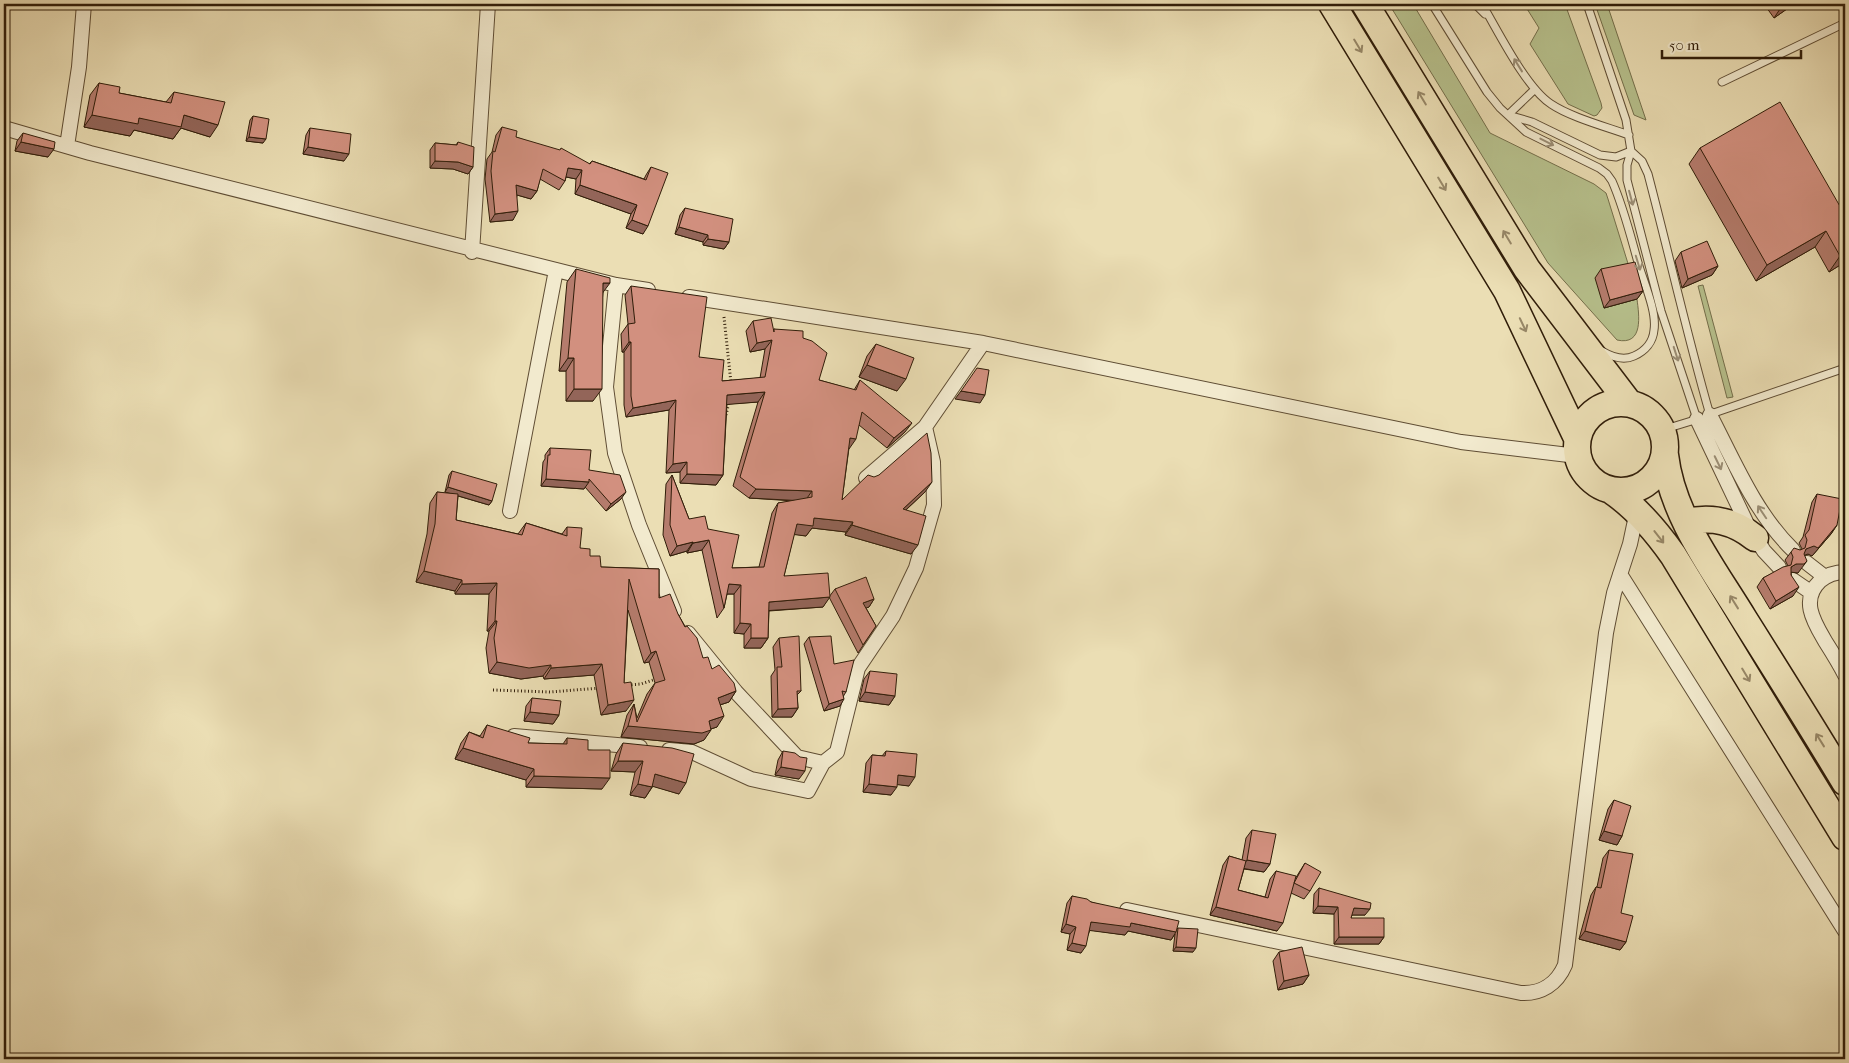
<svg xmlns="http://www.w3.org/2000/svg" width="1849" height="1063" font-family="'IM FELL French Canon',serif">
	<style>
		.green { fill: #b7c18d; stroke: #746f4b }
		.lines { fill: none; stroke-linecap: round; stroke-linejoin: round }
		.lane-casing { stroke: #5f4d34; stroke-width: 9 }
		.street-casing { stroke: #5f4d34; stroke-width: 16 }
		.highway-casing { stroke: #301d09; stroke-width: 29 }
		.path { stroke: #301d09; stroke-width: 3; stroke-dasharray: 1 2.5; stroke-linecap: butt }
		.lane { stroke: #f2eace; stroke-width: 7 }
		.street { stroke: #f2eace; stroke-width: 14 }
		.highway { stroke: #ebdeb4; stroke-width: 26 }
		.wall { fill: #b57c6d; stroke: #301d09 }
		.shaded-wall { fill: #936559; stroke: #301d09 }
		.building { fill: #d2907f; stroke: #301d09 }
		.oneway { stroke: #978767 }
		.oneway2 { stroke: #9b8e75 }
	</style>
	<rect width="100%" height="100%" fill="#ebdeb4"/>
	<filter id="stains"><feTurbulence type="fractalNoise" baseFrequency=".004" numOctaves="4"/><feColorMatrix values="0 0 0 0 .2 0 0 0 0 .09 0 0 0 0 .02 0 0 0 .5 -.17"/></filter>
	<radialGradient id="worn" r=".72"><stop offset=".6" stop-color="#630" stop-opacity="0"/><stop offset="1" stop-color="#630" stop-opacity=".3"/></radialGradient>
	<path class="green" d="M1389,4H1413L1490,133L1594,184L1606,193L1608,199L1630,270L1604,308L1637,299C1639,315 1644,346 1617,340L1548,263Z
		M1524,4H1565L1601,103L1602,108L1597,115L1594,116L1568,104L1530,44L1539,28Z
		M1595,4H1607L1646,120L1634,115Z
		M1703,285L1733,397L1727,398L1698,286Z"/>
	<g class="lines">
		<g class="lane-casing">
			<path id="lane" d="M1432,4L1487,92L1500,108L1526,132L1599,168L1607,174L1612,181C1624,208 1631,238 1639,266C1644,283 1657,312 1654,330C1653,342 1645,351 1634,356C1623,361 1612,357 1602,351
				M1475,4L1485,14
				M1482,4C1498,31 1526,88 1551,104C1570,117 1607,127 1629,135
				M1587,4L1626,120L1631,151L1627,165V180L1661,311L1697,419
				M1722,82L1845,23
				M1508,115L1532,122L1600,155L1616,157L1631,151
				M1508,115L1534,90
				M1631,151L1642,161L1648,174C1669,254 1687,335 1710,415
				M1708,415L1845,368
				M1662,430L1698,419"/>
		</g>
		<g class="street-casing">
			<path id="street" d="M4,128L90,153L616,285L648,290
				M67,146L79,67L84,4
				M472,252L488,4
				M616,285L606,387L615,453L639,525L674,611
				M689,297L983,343L1461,442L1577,456
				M1710,415C1734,461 1755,513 1793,550
				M1697,419L1747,524L1764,551L1779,567
				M866,478L925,427
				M510,511L556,270
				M1807,563L1825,577
				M1845,572C1836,572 1827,575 1820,581C1800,600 1814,622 1825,641C1832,652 1839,663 1845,675
				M1620,574L1845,931
				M1793,580L1812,593
				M688,633L736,692L797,757L823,763L837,752L858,668L893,616L916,568L934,505L933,462L925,427L983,343
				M514,736L640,747
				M669,750L692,752L751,779L808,791L823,763
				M1127,910L1521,993C1541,994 1557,984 1565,965L1606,633L1614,593L1630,544L1637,511"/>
		</g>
		<g class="highway-casing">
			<path id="highway" d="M1332,4L1507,291L1577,438
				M1365,4L1527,269L1629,403
				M1577 447a44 44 0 1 1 88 0a44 44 0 1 1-88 0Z
				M1665,455C1672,516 1713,568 1744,619C1778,673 1812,727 1845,782
				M1612,491C1637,508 1656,531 1673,555L1845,837
				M1686,522C1712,516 1734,521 1755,538"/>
		</g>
		<path class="path" d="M724,317L731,383
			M726,415L729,402
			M628,685L641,684L656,679
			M493,690L550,692L600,688"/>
		<use href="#lane" class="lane"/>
		<use href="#street" class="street"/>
		<use href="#highway" class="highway"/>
	</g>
	<path class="wall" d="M1764,4H1794L1774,18Z
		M99,83L119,93L166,102L174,92L210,137L181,128L173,139L134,130L130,136L84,127L90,95Z
		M253,116L263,143L246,141L250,120Z
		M502,127L516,137L589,164L592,161L644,179L646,175L651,167L643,234L626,228L631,214L575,194L576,179L566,177L565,181L559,190L540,179L537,191L531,199L517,195L513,220L490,222L485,179L487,159L492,152L496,135Z
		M310,128L344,161L303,154L306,135Z
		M23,133L48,157L15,151L17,141Z
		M458,142L473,167L468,174L453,169L430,168V150L435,143L456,145Z
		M1700,148L1845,215V262L1829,272L1815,247L1756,281L1689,164Z
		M685,208L729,242L724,249L703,245V242L675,234L680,215Z
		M1681,252L1718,266L1712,275L1682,288L1675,261Z
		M576,269L603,292L593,401H566V371H559L567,282Z
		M1601,269L1643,291L1637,299L1604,308L1595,278Z
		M631,286L722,381L760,378L765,349L750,352L746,331L753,321L773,330L774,329L803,338L819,380L854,390L860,380L905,432L887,448L859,425L849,448L842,500L925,492L906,510L911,554L845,535L846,532L812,528L806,536L794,534L784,576L829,597L835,589L874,599L869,607L866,608L876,626L858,653L829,597L823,607L769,611L768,638L761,648H744V634L734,633V594H727L724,608L717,618L702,550L687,553V551L670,556L663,535L666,484L672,475L689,519L708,529L732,568L759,567L772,513L778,503L794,501L749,498L733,486L758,402L727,404L723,475L716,485L680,483V472L666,473L669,410L626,417L624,405V352H622L621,334L628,324L625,295Z
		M876,344L897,391L859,377L867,356Z
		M550,448L589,470L621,499L606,511L585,487L584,489L541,486L543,462L545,459V455Z
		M452,471L492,501L489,505L458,496L456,520L518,534L526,523L562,534L567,527L580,548L590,556L601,567L659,569V598L678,614L703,658L712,669L736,691L729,702L720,705L717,727L711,729L704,740L694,744L621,737L627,715L634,704L637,718L647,694L655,683L649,662L644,663L628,610L624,683L626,711L601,715L594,675L544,679L543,676L521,679L489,673L486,648L489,631H487L489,594H455V591L416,582L427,534L430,503L437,492L452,494L445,492L449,475Z
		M1817,494L1837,525L1831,534L1812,556L1808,554L1805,555L1798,573L1791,572L1793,596L1770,609L1757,587L1763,578L1788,566L1785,560L1791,552L1801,550L1802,549L1799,543L1803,537L1812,502Z
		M809,637L834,664L846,692L844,695L840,706L824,711L804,644Z
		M779,638L801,691L797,695L798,708L792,717H772L771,676L775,670L773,647Z
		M870,671L895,696L889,705L859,701L864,679Z
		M532,698L559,715L553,724L524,721L526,706Z
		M487,725L528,743L563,744L567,738L588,750L602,789L526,787V780L455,759L461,743L469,732L480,736Z
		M623,743L679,794L653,786L645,798L630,795L635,772L611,771L616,754Z
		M783,751L799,779L775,775L778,760Z
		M886,751L909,786L897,784L891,795L863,792L866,763L872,755L882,756Z
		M1614,800L1622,836L1617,845L1599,840L1608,809Z
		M1252,830L1270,864L1264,872L1244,869L1238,890L1265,897L1270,879L1276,871L1295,879L1305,863L1310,891L1304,899L1291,893L1277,931L1210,915L1223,865L1229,856L1242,860L1246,838Z
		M1609,850L1626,942L1620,950L1579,939L1591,895L1596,887H1597L1603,858Z
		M1319,888L1365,915H1352L1351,918L1384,937L1379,944H1334V914L1313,913L1314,894Z
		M1072,896L1177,929L1178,928L1193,952L1173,951L1175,934L1171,940L1128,931L1125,935L1090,930L1081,953L1067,950L1070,934L1061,932L1067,903Z
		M1279,952L1309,975L1303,984L1278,990L1273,961Z"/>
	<path class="shaded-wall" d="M1785,4H1794L1774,18L1782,6Z
		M92,115L139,118L184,115L218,125L210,137L181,128L173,139L134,130L130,136L84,127Z
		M249,137L266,139L263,143L246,141Z
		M21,142L54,149L48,157L15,151Z
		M308,147L349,154L344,161L303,154Z
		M435,161L458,162L473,167L468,174L453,169L430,168Z
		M568,168L582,170L576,179L562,176Z
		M516,185L537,191L531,199L510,193Z
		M580,185L637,205L631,214L575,194Z
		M518,211L513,220L490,222L495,214Z
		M632,220L648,226L643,234L626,228Z
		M679,227L708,235L703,242L675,234Z
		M1826,231L1815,247L1756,281L1767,265Z
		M708,239L729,242L724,249L703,245Z
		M1845,253V262L1829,272L1840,256Z
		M1718,266L1712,275L1682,288L1688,279Z
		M603,283H610L601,295Z
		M1643,291L1637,299L1604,308L1610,300Z
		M772,340L765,349L750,352L757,343Z
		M629,342H631L624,352H622Z
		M568,358H574L566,371H559Z
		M867,365L906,379L897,391L859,377Z
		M574,389H602L593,401H566Z
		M961,391L985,395L980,403L955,399Z
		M765,392L758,402L721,405L727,395Z
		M676,400L669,410L626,417L633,408Z
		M912,423L905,432L887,448L894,438Z
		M850,438L856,439L849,449L844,447Z
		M687,462L680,472L666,473L673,464Z
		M687,474L723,475L716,485L680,483Z
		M546,479L589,482L584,489L541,486Z
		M932,482L925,492L896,519L903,509Z
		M448,487L492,501L489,505L445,492Z
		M756,489L812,491L805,501L749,498Z
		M626,492L621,499L606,511L611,504Z
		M814,518L853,522L846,532L812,528L806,536L790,534L797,524Z
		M852,525L918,545L911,554L845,535Z
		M1837,525L1831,534L1812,556L1808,554L1800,557L1806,549Z
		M709,540L702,550L687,553L693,543Z
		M693,542L687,551L670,556L677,546Z
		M1807,561L1798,573L1790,572L1791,567L1796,564Z
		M424,571L462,580L455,591L416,582Z
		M497,583L489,594H455L462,584Z
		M729,584L741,585L734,594H722Z
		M1799,587L1793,596L1770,609L1776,601Z
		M830,597L823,607L762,611L769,602Z
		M874,599L869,607L858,611L863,603Z
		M495,621H497L489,631H487Z
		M740,623L751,624L744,634L734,633Z
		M751,638H768L761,648H744Z
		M656,651L649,662L644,663L651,653Z
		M497,662L551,665L543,676L521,679L489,673Z
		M602,664L594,675L544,679L551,668Z
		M736,691L729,702L710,708L718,698Z
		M865,692L895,696L889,705L859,701Z
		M844,699L840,706L824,711L829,704Z
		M634,700L626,711L601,715L608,705Z
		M798,708L792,717H772L778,709Z
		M530,712L559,715L553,724L524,721Z
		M724,716L717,727L701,732L709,721Z
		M628,726L711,730L704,740L694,744L621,737Z
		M463,748L534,769L526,780L455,759Z
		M618,761H643L635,772L611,771Z
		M781,767L805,771L799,779L775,775Z
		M655,774L686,783L679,794L648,785Z
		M898,775L915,777L909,786L892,784Z
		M534,776L610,778L602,789L526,787Z
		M638,784L652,787L645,798L630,795Z
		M869,784L897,787L891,795L863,792Z
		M1604,831L1622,836L1617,845L1599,840Z
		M1247,860L1270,864L1264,872L1241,868Z
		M1318,906L1338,907L1334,914L1313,913Z
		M1216,907L1283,923L1277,931L1210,915Z
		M1354,908L1370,909L1365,915H1349Z
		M1091,922L1131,923L1176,932L1171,940L1128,931L1125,935L1086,930Z
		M1066,924L1076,927L1070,934L1061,932Z
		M1585,931L1626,942L1620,950L1579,939Z
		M1339,937H1384L1379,944H1334Z
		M1072,943L1086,946L1081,953L1067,950Z
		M1176,947L1196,948L1193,952L1173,951Z
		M1309,975L1303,984L1278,990L1284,981Z"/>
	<path class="building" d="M99,83L120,87L119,93L171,103L174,92L225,102L218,125L184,115L181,127L139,118L138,124L92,115Z
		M1780,102L1845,215V253L1840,256L1826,231L1767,265L1700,148Z
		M253,116L269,119L266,139L249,137Z
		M502,127L517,131L516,137L560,150L561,148L590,164L592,161L646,180L651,167L668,173L648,226L632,220L637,205L580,185L582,170L568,168L565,181L543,169L537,191L516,185L518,211L495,214L491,171L493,151L495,152Z
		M310,128L351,134L349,154L308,147Z
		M23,133L55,142L54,149L21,142Z
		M458,142L474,147L473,167L458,162L435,161V143L457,145Z
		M685,208L733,219L729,242L708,239V235L679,227Z
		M1707,241L1718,266L1688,279L1681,252Z
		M1635,262L1643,291L1610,300L1601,269Z
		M576,269L610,278V283H603L602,389H574V358H568Z
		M631,286L707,297L699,357L724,360L722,381L765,377L772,340L757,343L753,321L771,318L774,332V329L803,331V338L812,341L827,353L819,380L856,390L860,380L912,423L894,438L862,412L856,439L850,438L842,500L868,475L874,477L879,475L927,433L931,453L932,482L903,509L926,516L918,545L852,525L853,522L814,518L813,526L797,524L784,576L828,573L830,597L769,602L768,638H751V624L740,623L741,585L729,584L724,608L709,540L693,543V542L677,546L670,525L672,475L689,519L705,516L708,529L739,535L732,568L764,567L778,503L812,497V491L756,489L740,477L765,392L727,395L723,475L687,474V462L673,464L676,400L633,408L631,396V342H629L628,324L635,323Z
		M876,344L914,358L906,379L867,365Z
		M977,368L989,370L985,395L961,391Z
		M550,448L591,450L589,470L620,475L626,492L611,504L589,479V482L546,479L548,455H550Z
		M452,471L497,484L492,501L448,487Z
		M437,492L458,494L456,520L522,535L526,523L567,536V527L582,528L580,548L590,549V556H600L601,567L659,569V598L670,594L678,614L685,627L687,626L697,638L703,658L708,657L712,669L719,665L734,683L736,691L718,698L724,716L709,721L711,730L702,733L628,726L634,704L637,722L655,683L665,680L656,651L651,653L629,579L624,683L631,682L634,700L608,705L602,664L551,668V665L529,668L497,662L494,638L497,621H495L497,583L462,584V580L424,571L435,524Z
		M1817,494L1842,499L1837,525L1818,548L1814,546L1806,549L1804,554L1807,561L1804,564H1796L1791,567V575L1799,587L1776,601L1763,578L1783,567L1791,565L1793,557L1791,552L1794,548L1800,550L1805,548L1807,540L1805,535L1809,530Z
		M866,577L874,599L863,603L876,626L863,645L835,589Z
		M799,636L801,691H797L798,708L778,709L777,667H782L779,638Z
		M831,636L834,664L854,660L846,692L842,691L844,699L829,704L809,637Z
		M870,671L897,674L895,696L865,692Z
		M532,698L561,701L559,715L530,712Z
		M487,725L530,738L528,743L567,744V738L588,740V750H610V778L534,776V769L463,748L469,732L483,738Z
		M623,743L672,748L694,754L686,783L655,774L652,787L638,784L643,761H618Z
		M783,751L795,753L800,757L807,758L805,771L781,767Z
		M886,751L917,754L915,777L898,775L897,787L869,784L872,755L885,756Z
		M1614,800L1631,806L1622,836L1604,831Z
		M1252,830L1276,834L1270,864L1247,860Z
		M1609,850L1633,854L1621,913L1633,916L1626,942L1585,931L1596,887L1601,888Z
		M1229,856L1246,861L1238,890L1268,898L1276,871L1296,876L1283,923L1216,907Z
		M1305,863L1321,872L1310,891L1294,883Z
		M1319,888L1371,903L1370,909L1354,908L1351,918H1384V937H1339L1338,907L1318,906Z
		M1072,896L1087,899L1091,902L1179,921L1176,932L1131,923L1130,927L1091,922L1086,946L1072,943L1076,927L1066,924Z
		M1178,928L1198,929L1196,948L1176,947Z
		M1302,947L1309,975L1284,981L1279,952Z"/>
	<defs><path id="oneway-shaft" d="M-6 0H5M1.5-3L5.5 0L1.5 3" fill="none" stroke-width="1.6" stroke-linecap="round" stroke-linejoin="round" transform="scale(1.25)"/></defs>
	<g class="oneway">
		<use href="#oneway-shaft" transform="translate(1358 46) rotate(59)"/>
		<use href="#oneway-shaft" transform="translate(1422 98) rotate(-121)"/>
		<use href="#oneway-shaft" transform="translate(1442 184) rotate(59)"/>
		<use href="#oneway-shaft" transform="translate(1507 237) rotate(-121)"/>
		<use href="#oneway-shaft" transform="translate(1523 325) rotate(65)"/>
		<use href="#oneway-shaft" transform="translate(1659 537) rotate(52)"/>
		<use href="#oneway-shaft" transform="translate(1734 602) rotate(-122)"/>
		<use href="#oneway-shaft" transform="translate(1746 675) rotate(59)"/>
		<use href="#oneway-shaft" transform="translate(1820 740) rotate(-122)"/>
	</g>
	<g class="oneway2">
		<use href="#oneway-shaft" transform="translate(1518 65) rotate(-122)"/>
		<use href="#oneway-shaft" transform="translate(1547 142) rotate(27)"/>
		<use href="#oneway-shaft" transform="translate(1631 198) rotate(75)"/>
		<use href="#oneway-shaft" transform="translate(1638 263) rotate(73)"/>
		<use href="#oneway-shaft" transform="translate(1676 354) rotate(72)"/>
		<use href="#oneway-shaft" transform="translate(1718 463) rotate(64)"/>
		<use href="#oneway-shaft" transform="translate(1762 512) rotate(-124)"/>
	</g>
	<rect width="1849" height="1063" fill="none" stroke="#ebdeb4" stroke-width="20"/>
	<rect x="5" y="5" width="1839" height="1053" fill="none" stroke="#301d09" stroke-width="2.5"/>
	<rect x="10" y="10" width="1829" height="1043" fill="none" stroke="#301d09"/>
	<path d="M1662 50v8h139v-8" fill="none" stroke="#301d09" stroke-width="2.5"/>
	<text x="1669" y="50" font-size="15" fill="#301d09" stroke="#f2eace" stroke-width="4" paint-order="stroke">50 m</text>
	<rect width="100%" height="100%" filter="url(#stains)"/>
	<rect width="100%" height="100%" fill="url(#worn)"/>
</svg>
